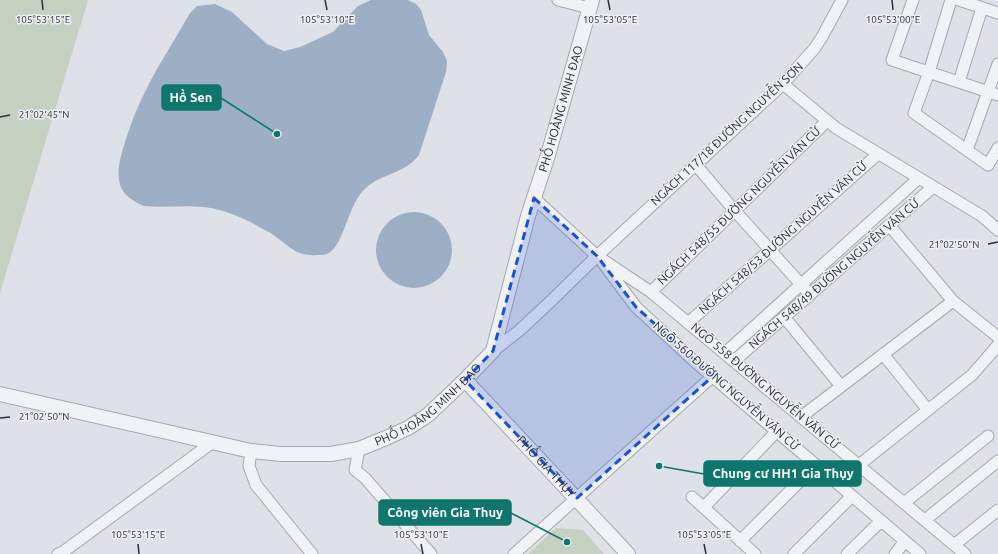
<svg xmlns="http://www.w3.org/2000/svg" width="998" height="554" font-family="Ubuntu,sans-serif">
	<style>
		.green { fill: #c4d0c0 }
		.water { fill: #9cafc4 }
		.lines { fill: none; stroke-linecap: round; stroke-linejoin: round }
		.minor-casing { stroke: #a4a8b0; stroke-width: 13 }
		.tertiary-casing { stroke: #a4a8b0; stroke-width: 16 }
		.minor { stroke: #f1f2f5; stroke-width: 11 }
		.tertiary { stroke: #f1f2f5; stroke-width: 14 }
		.marked { fill: #1d4ed8; fill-opacity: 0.2; stroke: #1d4ed8; stroke-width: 3; stroke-dasharray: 8 5; stroke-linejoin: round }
		.ticks { fill: none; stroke: #292f3c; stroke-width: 1.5 }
		.labels { text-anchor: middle; stroke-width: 3; stroke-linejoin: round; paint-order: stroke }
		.street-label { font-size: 12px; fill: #292f3c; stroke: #edf0f4 }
		.ticks-label { font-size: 10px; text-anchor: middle; fill: #292f3c; stroke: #edf0f4; stroke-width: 3; stroke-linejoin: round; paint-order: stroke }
		.leader { fill: none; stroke: #0f766e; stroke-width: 1.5 }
		.callout-dot { fill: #0f766e; stroke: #edf0f4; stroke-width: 1.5 }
		.callout { fill: #0f766e; stroke: #0f766e; stroke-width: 1.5 }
		.callout-label { font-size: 13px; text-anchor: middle; font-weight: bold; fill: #fff }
	</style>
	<rect width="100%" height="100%" fill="#dee1e7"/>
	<path class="green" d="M0,0H88L0,293Z
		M556,528L583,530L604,554H528Z"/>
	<path class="water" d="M371,0H408L416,4L421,10L429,35L443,52L447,61L446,72L419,155C405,174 382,173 366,188C348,203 345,243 329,253C325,255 321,255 317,255C294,257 287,243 269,232C265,230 260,228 256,225C241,217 222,209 204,207C184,205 164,208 144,206C135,202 125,197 121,187C115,173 121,156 125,142C131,123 138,105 147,88C160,62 176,38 190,13L197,6L215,4L232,12L267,44L284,51L300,47L333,32L358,6Z
		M376 250a38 38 0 1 1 76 0a38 38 0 1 1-76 0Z"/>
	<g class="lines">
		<g class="minor-casing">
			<path id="minor" d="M558,0L589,8
				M913,0L892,60L998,95
				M951,0L929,72L914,113L988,165L998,148
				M959,0L998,13
				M959,82L982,8
				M783,84L836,128L982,216L998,230
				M967,150L998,64
				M696,165L735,211L806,290
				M534,198L597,256L651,292L965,554
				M889,225L953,301L998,337
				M603,263L636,307L692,359L920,554
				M651,292L827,121
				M784,317L841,386
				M688,323L878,154
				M493,351L520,330L553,299L597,256L783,84L814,49L822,37L842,0
				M725,353L919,178
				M883,354L928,410
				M734,361L933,187
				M801,417L953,301
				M359,449L355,470L365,478L431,554
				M251,451L249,466L256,485L312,554
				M859,465L972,375L998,345
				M692,497L755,554
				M904,503L988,436
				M704,507L777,431
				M925,520L998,461
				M740,541L816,465
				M954,545L998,510
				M58,554L63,552L213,442
				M514,554L713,376
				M794,554L852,496
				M847,554L881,521
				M895,554L905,541"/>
		</g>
		<g class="tertiary-casing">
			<g id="tertiary">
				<path id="s1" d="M465,380L628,554"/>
				<path id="s2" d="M0,394L251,451L281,454H331L359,449L386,438L408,428L428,415L465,380L493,351L528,216L548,155L592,0"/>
			</g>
		</g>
		<use href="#minor" class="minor"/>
		<use href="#tertiary" class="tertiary"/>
	</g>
	<path class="marked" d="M534,198L597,256L636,307L713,376L577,498L465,380L493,351Z"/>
	<path class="ticks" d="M42,0L43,10M325,0L327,10M608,0L610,10M892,0L893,10M0,117L10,115M988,244L998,242M0,418L10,417M138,544L139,554M421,544L423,554M704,544L706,554"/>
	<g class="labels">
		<g class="street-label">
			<text dy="4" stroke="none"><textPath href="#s2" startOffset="786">PHỐ HOÀNG MINH ĐẠO</textPath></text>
			<text transform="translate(727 134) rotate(-43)" y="4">NGÁCH 117/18 ĐƯỜNG NGUYỄN SƠN</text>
			<text transform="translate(739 206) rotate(-44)" y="4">NGÁCH 548/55 ĐƯỜNG NGUYỄN VĂN CỪ</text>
			<text transform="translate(783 238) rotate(-42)" y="4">NGÁCH 548/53 ĐƯỜNG NGUYỄN VĂN CỪ</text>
			<text transform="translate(834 274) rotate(-41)" y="4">NGÁCH 548/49 ĐƯỜNG NGUYỄN VĂN CỪ</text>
			<text transform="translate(726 386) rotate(41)" y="4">NGÕ 560 ĐƯỜNG NGUYỄN VĂN CỪ</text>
			<text transform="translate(765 386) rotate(40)" y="4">NGÕ 558 ĐƯỜNG NGUYỄN VĂN CỪ</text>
			<text dy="4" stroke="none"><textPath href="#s2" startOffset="449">PHỐ HOÀNG MINH ĐẠO</textPath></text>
			<text dy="4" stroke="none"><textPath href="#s1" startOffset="119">PHỐ GIA THỤY</textPath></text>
		</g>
	</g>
	<g class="ticks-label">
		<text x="43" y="23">105°53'15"E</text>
		<text x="327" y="23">105°53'10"E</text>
		<text x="610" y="23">105°53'05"E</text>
		<text x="893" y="23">105°53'00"E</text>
		<text x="44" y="118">21°02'45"N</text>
		<text x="954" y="248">21°02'50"N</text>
		<text x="44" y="420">21°02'50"N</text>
		<text x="138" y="538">105°53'15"E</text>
		<text x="421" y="538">105°53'10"E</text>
		<text x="704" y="538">105°53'05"E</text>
	</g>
	<path class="leader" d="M277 134L221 98M659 466L704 474M567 542L511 513"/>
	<g class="callout-dot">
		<circle cx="277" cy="134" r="4"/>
		<circle cx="659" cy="466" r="4"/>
		<circle cx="567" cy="542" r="4"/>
	</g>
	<g class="callout">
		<rect x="162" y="85" width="59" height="25" rx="4"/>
		<rect x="704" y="461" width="157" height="25" rx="4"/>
		<rect x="379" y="500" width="132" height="25" rx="4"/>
	</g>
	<g class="callout-label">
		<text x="191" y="102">Hồ Sen</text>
		<text x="783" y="478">Chung cư HH1 Gia Thụy</text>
		<text x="445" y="517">Công viên Gia Thuỵ</text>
	</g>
</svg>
